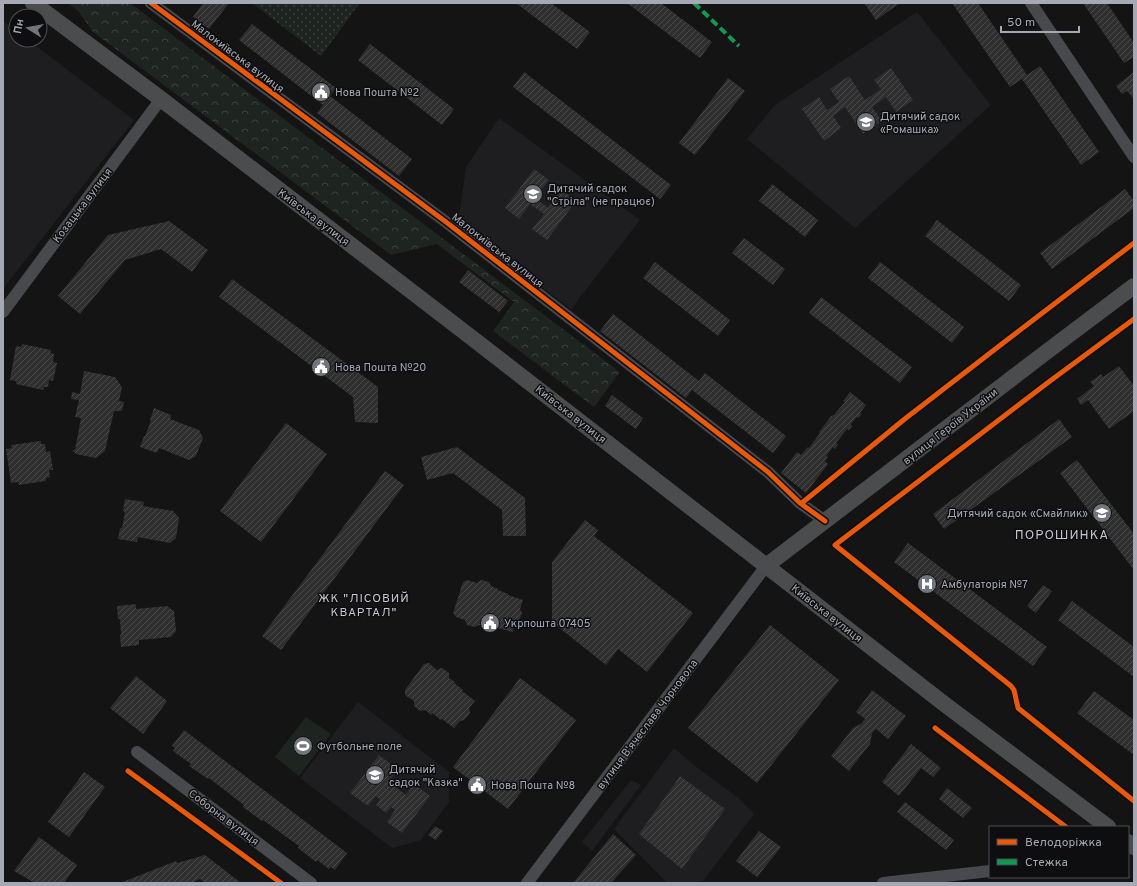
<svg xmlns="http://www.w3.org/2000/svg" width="1137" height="886" font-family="Overpass,sans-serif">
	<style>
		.built { fill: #1e1e20 }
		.green { fill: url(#green-dots) }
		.forest { fill: url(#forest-crowns) }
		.pitch { fill: #1e241f }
		.building { fill: url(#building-hatch) }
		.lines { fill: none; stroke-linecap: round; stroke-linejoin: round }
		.minor { stroke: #48494d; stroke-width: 12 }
		.major { stroke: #4b4c4e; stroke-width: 16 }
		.quiet { stroke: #139951; stroke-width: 4; stroke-dasharray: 8 4; stroke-linecap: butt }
		.cycleway-casing { stroke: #0e0e10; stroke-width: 8 }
		.cycleway { stroke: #e8590c; stroke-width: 5 }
		.labels { text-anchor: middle; stroke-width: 3; stroke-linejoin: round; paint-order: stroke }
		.street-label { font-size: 11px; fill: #a6a9b4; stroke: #0e0e10 }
		.poi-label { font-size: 11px; fill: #a6a9b4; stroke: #0e0e10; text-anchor: start }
		.neighbourhood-label { font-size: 12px; letter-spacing: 1px; fill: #c7c8d0; stroke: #0e0e10 }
		.quarter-label { font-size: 13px; letter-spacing: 1px; fill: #c7c8d0; stroke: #0e0e10 }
	</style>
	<defs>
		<pattern id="green-dots" width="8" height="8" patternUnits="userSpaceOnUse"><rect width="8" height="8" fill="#1e241f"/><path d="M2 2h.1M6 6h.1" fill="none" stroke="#3c413d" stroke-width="1.8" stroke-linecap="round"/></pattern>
		<pattern id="forest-crowns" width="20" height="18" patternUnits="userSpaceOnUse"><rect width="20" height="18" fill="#1e241f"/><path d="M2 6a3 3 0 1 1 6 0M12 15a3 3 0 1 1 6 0" fill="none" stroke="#3c413d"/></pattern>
		<pattern id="building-hatch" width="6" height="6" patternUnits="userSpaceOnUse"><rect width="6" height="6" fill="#2f2f30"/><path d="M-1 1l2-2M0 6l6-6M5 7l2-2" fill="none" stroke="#4a4a4c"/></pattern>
	</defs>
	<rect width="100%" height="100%" fill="#141414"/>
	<path class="built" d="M917,12L991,105L855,228L747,139L775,105Z
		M3,21L16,31V40H28L134,120L3,289Z
		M499,118L640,220L571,309L458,224L466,167Z
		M358,702L449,772V802L421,840L392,848L300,778Z
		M674,748L694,765L741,800L754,814L703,881L688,883H667L614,829Z
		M631,780L641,785L592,851L582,842Z"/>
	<path class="green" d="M252,3H360L321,56Z"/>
	<path class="forest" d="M68,3H130L620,372L594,407L493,331L514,302L437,244L391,255L93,32L79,12Z"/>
	<path class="pitch" d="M306,717L331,734L299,776L275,757Z"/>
	<path class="building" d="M203,3H229L209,29L193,17Z
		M516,3H551L590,32L577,49Z
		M627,3H661L712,42L700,58Z
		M864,3H900L876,20Z
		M952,3H978L1027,75L1040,66L1099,152L1081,165L1022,79L1010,87Z
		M1083,3H1107L1134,43V57L1124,63Z
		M252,24L336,88L330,96L412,159L399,176L317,113L323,105L239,40Z
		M370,44L454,109L442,125L358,60Z
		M891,68L913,100L896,112L886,97L872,107L882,121L863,134L845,107L833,116L841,128L824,141L802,109L819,97L827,110L839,102L830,89L849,76L865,100L881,89L874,80Z
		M524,72L671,185L660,199L513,87Z
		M1134,72V99L1127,91L1122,94L1116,86Z
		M728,78L745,91L695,155L679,143Z
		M534,169L549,180L535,198L548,208L562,190L576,201L547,240L532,229L544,214L530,204L519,219L505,208Z
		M772,184L818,220L805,237L759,201Z
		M1125,189L1134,201V208L1052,269L1040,253Z
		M937,220L1021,285L1009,301L925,236Z
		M169,221L208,250L192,272L161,249L125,260L80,314L58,296L108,235Z
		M744,238L785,269L773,285L732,253Z
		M655,262L730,320L718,336L643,278Z
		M880,262L964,327L952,343L868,278Z
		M468,270L508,301L499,312L459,282Z
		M232,279L378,387V423L355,422L353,397L219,297Z
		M821,297L912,367L900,383L809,313Z
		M613,314L699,381L705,373L786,436L773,453L692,390L686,398L600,331Z
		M22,344L51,350L50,353L54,354L53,362L57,363L53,381L49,380L48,387H44L43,390L16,384V381L10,380L16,346L21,347Z
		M1119,366L1134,386V411L1109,429L1088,400L1081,405L1077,399L1094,386L1090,382L1101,374L1103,377Z
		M84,371L115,377L122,387L119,401L124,402L122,411H114L105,451L96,458L76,454L72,450H75L81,418L75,417L79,400L71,399L72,392L80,394Z
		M850,392L866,405L860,413L862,414L858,418L857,417L851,424L852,426L849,430L847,429L836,443L838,445L835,449L833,447L826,456L828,457L825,461L828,464L806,493L781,473L797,452L801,455L808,447L809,448L820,433L819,432L832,415L833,416L845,402L843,401Z
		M612,395L643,418L636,429L605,406Z
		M154,408L171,415L170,419L199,430L203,438L196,456L189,460L159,448L157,453L140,447L144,436H145L151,421L150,420Z
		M1059,419L1072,437L944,529L933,514Z
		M286,423L327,454L261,542L220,511Z
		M41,441V444H45L46,452L50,451L53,470H49L50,477L46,478V481L19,485L18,482L11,483L6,449L12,448L11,445Z
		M457,447L525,498L526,536H503L502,510L453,473L427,480L421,457Z
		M1077,460L1134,534V570L1060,473Z
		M385,471L404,485L281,650L262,636Z
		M125,499L144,502L143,506L173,511L179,518L176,538L170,543L138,537L137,542L118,539L120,528H122L125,512L123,511Z
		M585,520L598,530L594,536L693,613L647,672L618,649L606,665L552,622V562Z
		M908,543L1047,647L1033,666L894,562Z
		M467,580L477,583L481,580L489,582L491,586L498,589V590L508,594V595L523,600L520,609L522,613L519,621L515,624L513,632L498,628L497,629L486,626V627L479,625L475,627L467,625L465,620L456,617L453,613L463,582Z
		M1043,585L1052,591L1036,613L1027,606Z
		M1072,601L1134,647V677L1058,620Z
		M136,604V609L167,606L174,611L176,631L171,637L139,640V645L121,647L120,635H121L120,619H118L117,606Z
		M770,625L839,680L757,783L688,728Z
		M429,663L437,670L442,668L449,673V678L455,682L454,683L463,690L462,691L475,701L469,708L470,713L464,720L460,721L454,728L442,719L441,720L432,713L431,715L425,710L420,711L414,706V701L405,695V690L424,664Z
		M136,676L167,701L143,734L110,708Z
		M520,678L576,720L508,809L453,767Z
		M872,690L906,716L888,739L876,729L872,733L870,744L849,771L831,756L853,728L861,724L865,719L856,712Z
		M1094,691L1134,720V755L1077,713Z
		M184,730L347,853L335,870L331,867L329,869L317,860L316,862L298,848L299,846L263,820L262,821L243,807L244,805L209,778L208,779L189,766L191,764L173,751L175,748L172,746Z
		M911,744L941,768L933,777L921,768L899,796L882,782Z
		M379,755L398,770L388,782L406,795L414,784L430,796L402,833L387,822L395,810L391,807L386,813L376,805L380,799L376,796L368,806L350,793Z
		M84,772L105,787L69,837L48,822Z
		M680,776L725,809L682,869L639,834Z
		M947,788L972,808L963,818L939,799Z
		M905,802L954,840L946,850L897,812Z
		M435,826L443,831L436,840L428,835Z
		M759,831L781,847L757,877L736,861Z
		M613,834L636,855L611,883H573Z
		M39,837L77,865L64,883H35L14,871Z
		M205,855L241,883H205L200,879L191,883H120L176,861L177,863Z"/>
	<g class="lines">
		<path class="minor" d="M151,3L446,222L768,472L800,503L825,521
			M1031,3L1134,157
			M3,312L161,99
			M137,752L311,883
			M527,883L766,566
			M883,883L990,871"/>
		<path class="major" d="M33,3L161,99L463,331L947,706L1108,827
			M766,566L1045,353L1134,286
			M1128,842L1134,847"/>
		<path class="quiet" d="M694,3L739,46"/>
		<g class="cycleway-casing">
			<path id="cycleway" d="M151,3L446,222L768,472L800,503L825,521
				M1134,319L1050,381L835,545L1011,686L1014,690L1018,708L1134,801
				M803,502L906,418L1007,340L1134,243
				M935,728L1066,827
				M128,771L281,883"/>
		</g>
		<use href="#cycleway" class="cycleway"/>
	</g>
	<defs>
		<g id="civic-disc" transform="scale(1)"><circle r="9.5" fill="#73757c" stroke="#0e0e10"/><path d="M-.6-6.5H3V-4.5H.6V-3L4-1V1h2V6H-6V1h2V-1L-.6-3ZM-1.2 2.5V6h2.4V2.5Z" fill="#fff"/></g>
		<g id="school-disc" transform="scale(1)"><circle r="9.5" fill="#73757c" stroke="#0e0e10"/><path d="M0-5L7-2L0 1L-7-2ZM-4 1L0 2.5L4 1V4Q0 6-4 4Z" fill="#fff"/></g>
		<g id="hospital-disc" transform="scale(1)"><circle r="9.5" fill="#73757c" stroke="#0e0e10"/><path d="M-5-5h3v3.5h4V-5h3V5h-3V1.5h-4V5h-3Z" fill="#fff"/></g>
		<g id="stadium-disc" transform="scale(1)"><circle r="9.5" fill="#73757c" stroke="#0e0e10"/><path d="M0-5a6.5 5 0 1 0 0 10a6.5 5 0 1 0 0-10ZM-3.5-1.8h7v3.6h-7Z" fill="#fff"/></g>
	</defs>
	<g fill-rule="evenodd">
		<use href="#civic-disc" x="321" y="92"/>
		<use href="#school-disc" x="866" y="122"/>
		<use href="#school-disc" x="533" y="194"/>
		<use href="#civic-disc" x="321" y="367"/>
		<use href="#school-disc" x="1102" y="513"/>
		<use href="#hospital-disc" x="927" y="584"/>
		<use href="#civic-disc" x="490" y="623"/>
		<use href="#stadium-disc" x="303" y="746"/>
		<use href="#school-disc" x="375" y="775"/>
		<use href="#civic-disc" x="477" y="785"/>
	</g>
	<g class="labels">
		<g class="street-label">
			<text transform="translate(238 56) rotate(37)" y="4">Малокиївська вулиця</text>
			<text transform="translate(82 205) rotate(-53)" y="4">Козацька вулиця</text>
			<text transform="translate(314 217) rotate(37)" y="4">Київська вулиця</text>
			<text transform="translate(498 250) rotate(38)" y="4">Малокиївська вулиця</text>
			<text transform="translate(571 414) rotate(38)" y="4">Київська вулиця</text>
			<text transform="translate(950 426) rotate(-38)" y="4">вулиця Героїв України</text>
			<text transform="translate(827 613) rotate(38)" y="4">Київська вулиця</text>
			<text transform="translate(647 724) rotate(-53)" y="4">вулиця Вʼячеслава Чорновола</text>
			<text transform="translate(224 817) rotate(37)" y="4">Соборна вулиця</text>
		</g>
		<g class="poi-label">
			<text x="335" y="96">Нова Пошта №2</text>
			<text x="880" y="120">Дитячий садок<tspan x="880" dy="13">«Ромашка»</tspan></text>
			<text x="547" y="192">Дитячий садок<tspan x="547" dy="13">"Стріла" (не працює)</tspan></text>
			<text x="335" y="371">Нова Пошта №20</text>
			<text x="1088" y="517" text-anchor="end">Дитячий садок «Смайлик»</text>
			<text x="941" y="588">Амбулаторія №7</text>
			<text x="504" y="627">Укрпошта 07405</text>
			<text x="317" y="750">Футбольне поле</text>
			<text x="389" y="773">Дитячий<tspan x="389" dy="13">садок "Казка"</tspan></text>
			<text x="491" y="789">Нова Пошта №8</text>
		</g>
		<g class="neighbourhood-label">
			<text x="364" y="602">ЖК "ЛІСОВИЙ<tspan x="364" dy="14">КВАРТАЛ"</tspan></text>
		</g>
		<g class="quarter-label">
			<text x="1062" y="539">ПОРОШИНКА</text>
		</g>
	</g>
	<rect width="1137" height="886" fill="none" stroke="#a6a9b4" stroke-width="8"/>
	<rect x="989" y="826" width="140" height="52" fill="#0e0e10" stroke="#4b4c52"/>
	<rect x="997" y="839" width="20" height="6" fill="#e8590c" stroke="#4b4c52"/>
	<text x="1025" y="846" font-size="12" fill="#a6a9b4">Велодоріжка</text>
	<rect x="997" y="859" width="20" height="6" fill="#139951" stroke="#4b4c52"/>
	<text x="1025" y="866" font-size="12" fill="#a6a9b4">Стежка</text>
	<g transform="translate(28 28) rotate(281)"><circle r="19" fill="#0e0e10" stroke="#4b4c52"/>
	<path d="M0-3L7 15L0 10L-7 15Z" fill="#73757c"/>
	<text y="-6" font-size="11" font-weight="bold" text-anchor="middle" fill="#a6a9b4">Пн</text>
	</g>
	<path d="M1001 26v6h78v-6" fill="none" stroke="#a6a9b4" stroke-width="2"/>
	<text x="1007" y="26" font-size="12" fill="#a6a9b4" stroke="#0e0e10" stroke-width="3" paint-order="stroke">50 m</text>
</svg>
